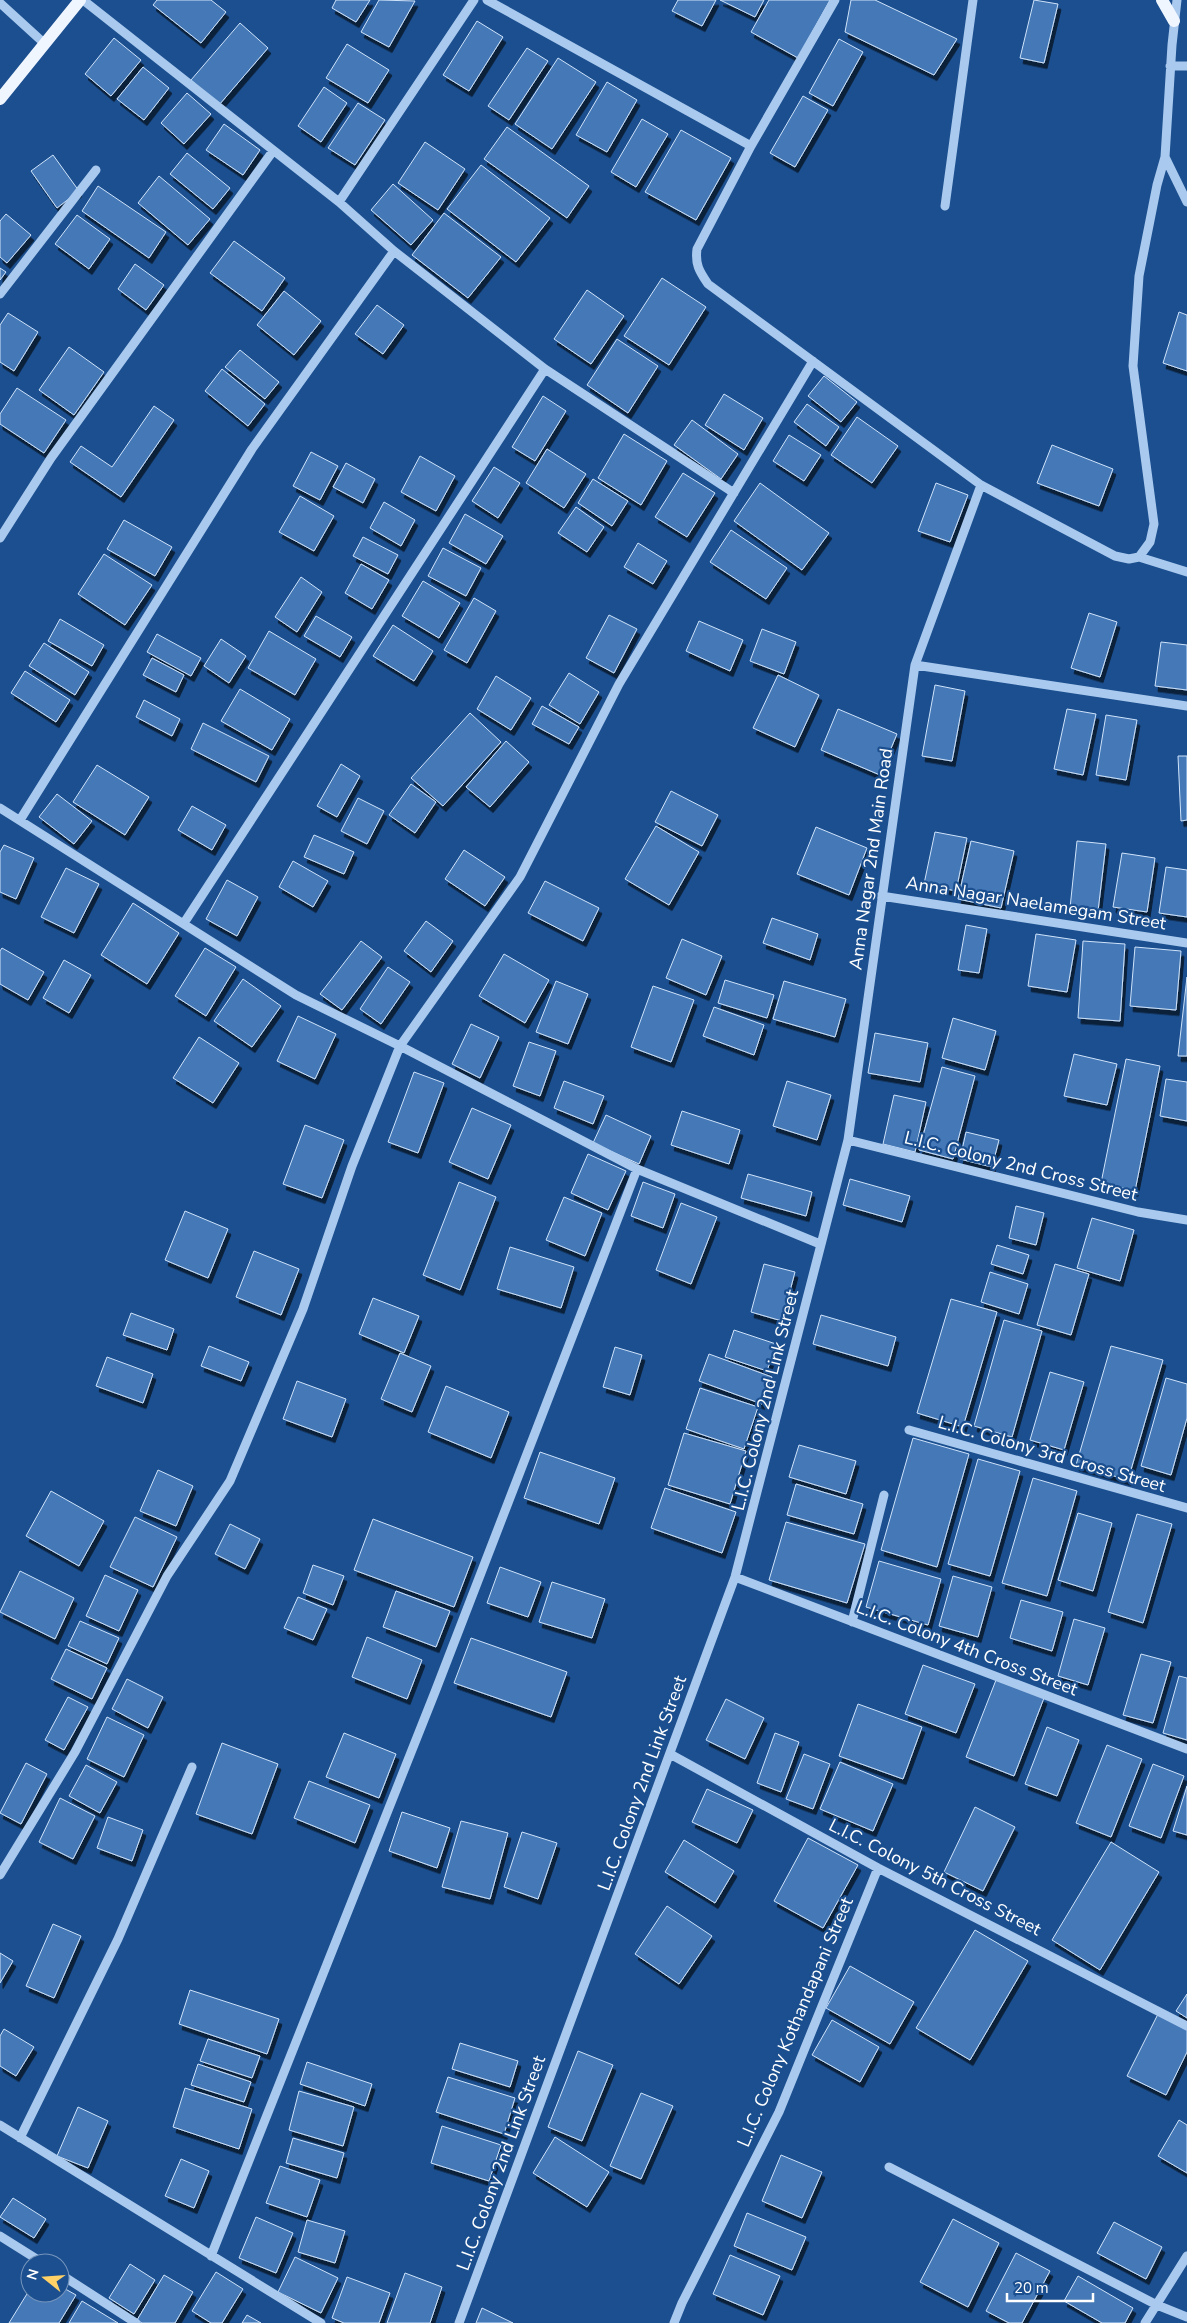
<svg xmlns="http://www.w3.org/2000/svg" width="1187" height="2323" font-family="'Nunito Sans',sans-serif">
	<style>
		.building { fill: #4478b7; stroke: #cfe3fa; filter: url(#shadow) }
		.lines { fill: none; stroke-linecap: round; stroke-linejoin: round }
		.minor { stroke: #a9c9ee; stroke-width: 9 }
		.major { stroke: #f0f6ff; stroke-width: 12 }
		.labels { text-anchor: middle; stroke-width: 4.5; stroke-linejoin: round; paint-order: stroke }
		.street-label { font-size: 18px; fill: #fff; stroke: #1b4f8f }
	</style>
	<defs>
		<filter id="shadow"><feDropShadow dx="3" dy="5.5" stdDeviation="0" flood-color="#0009"/></filter>
	</defs>
	<rect width="100%" height="100%" fill="#1b4f8f"/>
	<path class="building" d="M157,0H211L226,12L201,43L153,5Z
		M336,0H370L356,22L332,8Z
		M379,0L415,1L389,47L361,32Z
		M678,0H716L702,26L672,11Z
		M720,0H764L755,17Z
		M769,0H830L798,58L751,32Z
		M851,0H875L957,39L934,75L845,32Z
		M1034,0L1058,4L1044,63L1020,58Z
		M477,21L503,37L469,91L443,75Z
		M240,23L268,48L219,105L191,80Z
		M114,38L141,60L111,96L85,74Z
		M839,39L863,52L833,106L809,93Z
		M347,44L389,70L368,103L326,78Z
		M527,48L548,61L509,120L488,106Z
		M558,58L596,82L552,149L515,124Z
		M143,67L169,88L144,120L117,99Z
		M607,82L637,100L607,152L576,135Z
		M324,87L347,103L321,142L298,126Z
		M187,93L211,114L184,144L161,123Z
		M803,96L828,110L795,167L770,153Z
		M358,103L385,120L355,165L328,148Z
		M642,119L668,134L636,187L611,172Z
		M224,124L260,150L243,175L206,150Z
		M507,127L589,186L567,218L484,159Z
		M681,130L731,158L696,220L645,192Z
		M425,142L465,169L438,210L398,183Z
		M187,153L230,188L213,209L170,174Z
		M53,155L79,191L57,208L31,171Z
		M481,165L550,218L516,262L447,209Z
		M159,176L210,219L188,245L138,203Z
		M393,184L433,220L411,245L371,210Z
		M98,186L166,232L149,258L82,211Z
		M444,213L501,257L468,298L412,255Z
		M6,214L31,235L7,263L0,257V221Z
		M77,215L110,239L89,269L55,244Z
		M234,241L285,278L262,311L210,273Z
		M135,264L164,285L146,310L118,289Z
		M0,268L6,272L0,280Z
		M662,278L706,307L669,365L624,336Z
		M587,290L624,316L591,364L554,339Z
		M284,291L321,321L294,355L257,325Z
		M377,305L404,325L383,354L355,334Z
		M1179,312L1187,315V371L1163,363Z
		M8,313L38,332L14,371L0,362V325Z
		M617,339L658,366L628,413L587,385Z
		M69,347L104,372L74,415L39,390Z
		M240,350L279,382L265,399L225,367Z
		M222,369L265,404L248,426L205,391Z
		M824,376L857,402L841,422L808,396Z
		M17,388L66,420L44,453L0,424V414Z
		M724,394L763,418L744,450L705,425Z
		M543,396L566,411L535,461L512,447Z
		M807,404L839,427L826,446L794,422Z
		M154,406L174,420L121,497L70,462L81,446L112,467Z
		M857,417L898,446L872,483L831,455Z
		M692,420L738,454L721,479L674,445Z
		M624,434L667,461L641,505L598,478Z
		M789,435L821,455L804,481L773,461Z
		M1052,445L1113,469L1099,506L1037,483Z
		M547,449L586,474L564,508L526,483Z
		M311,452L338,466L320,500L293,486Z
		M420,456L455,476L436,511L401,492Z
		M346,463L375,479L363,503L333,487Z
		M494,467L520,483L498,518L472,501Z
		M683,473L715,493L687,537L655,517Z
		M593,479L628,501L612,526L578,503Z
		M760,483L829,533L802,570L734,521Z
		M936,483L968,495L950,542L918,531Z
		M300,496L334,516L314,551L279,532Z
		M384,502L415,520L401,546L370,528Z
		M576,507L604,527L587,552L558,533Z
		M465,514L503,536L486,564L449,543Z
		M124,520L172,547L155,576L107,549Z
		M731,530L787,568L766,599L710,562Z
		M363,537L398,555L388,574L353,556Z
		M638,543L667,561L653,584L624,567Z
		M443,548L481,568L466,596L428,576Z
		M104,554L152,585L125,625L78,594Z
		M361,564L389,580L372,609L345,593Z
		M301,577L322,592L297,632L275,617Z
		M423,581L460,603L439,638L402,616Z
		M474,598L496,611L467,663L444,650Z
		M1089,613L1117,622L1100,677L1071,668Z
		M609,615L637,629L614,673L586,658Z
		M316,616L352,637L340,657L304,636Z
		M60,619L104,645L92,666L48,641Z
		M699,621L743,640L730,671L686,651Z
		M393,625L433,651L414,681L373,656Z
		M762,629L796,642L784,674L750,661Z
		M269,631L316,659L295,695L248,668Z
		M157,634L201,658L191,676L147,652Z
		M221,639L246,656L229,683L204,666Z
		M1161,642L1187,645V690L1155,686Z
		M44,643L89,672L75,695L29,666Z
		M152,658L184,675L176,692L143,675Z
		M25,671L70,700L56,722L11,693Z
		M569,673L599,692L580,724L549,705Z
		M778,675L819,695L795,747L753,728Z
		M496,676L531,698L511,730L477,709Z
		M935,685L965,691L952,761L922,756Z
		M240,689L290,719L272,750L221,721Z
		M144,700L180,719L172,736L136,717Z
		M542,706L579,727L569,744L532,724Z
		M838,709L897,734L880,775L821,750Z
		M1067,709L1096,714L1083,775L1054,769Z
		M470,713L501,742L443,806L411,778Z
		M1106,715L1137,720L1126,780L1096,775Z
		M203,723L269,756L256,782L191,749Z
		M506,741L529,762L490,807L466,787Z
		M1178,756H1187V820L1181,821Z
		M341,764L360,776L337,817L317,806Z
		M97,765L149,797L125,835L73,802Z
		M411,784L436,802L415,833L389,815Z
		M671,791L718,815L702,846L655,822Z
		M57,794L92,821L74,844L39,817Z
		M358,798L384,811L367,844L341,831Z
		M192,806L226,825L212,850L178,830Z
		M656,826L699,852L669,905L625,879Z
		M816,827L867,848L849,895L797,874Z
		M935,832L967,838L956,891L924,884Z
		M314,835L354,852L344,874L304,857Z
		M971,841L1014,851L1001,908L958,899Z
		M1077,841L1106,844L1098,911L1070,908Z
		M4,845L34,858L16,899L0,892V852Z
		M464,850L505,877L485,906L445,879Z
		M1122,853L1155,858L1147,912L1113,907Z
		M293,861L328,881L313,907L279,887Z
		M1166,867L1187,870V917L1159,913Z
		M66,868L99,884L74,933L41,917Z
		M227,880L258,897L237,936L206,919Z
		M545,881L599,908L583,941L528,913Z
		M133,903L179,933L147,984L101,955Z
		M772,918L818,934L810,960L763,943Z
		M426,921L453,941L431,972L404,951Z
		M966,925L987,929L979,973L958,970Z
		M1036,934L1076,940L1067,992L1028,986Z
		M682,939L722,956L706,995L666,978Z
		M361,941L382,957L342,1010L320,994Z
		M1083,941L1125,944L1120,1021L1078,1018Z
		M1135,947L1181,951L1176,1010L1130,1006Z
		M2,948L44,972L28,1000L0,984V951Z
		M205,948L236,967L206,1016L175,996Z
		M504,954L549,980L525,1023L479,996Z
		M64,960L91,975L69,1013L43,998Z
		M388,967L410,982L381,1024L360,1009Z
		M1187,977V1056H1178Z
		M243,979L281,1006L252,1047L214,1021Z
		M725,980L774,995L767,1018L718,1003Z
		M556,981L588,994L568,1044L536,1032Z
		M784,981L846,999L835,1037L773,1019Z
		M653,986L694,1000L671,1062L631,1047Z
		M714,1007L764,1025L754,1055L703,1036Z
		M298,1016L336,1034L315,1079L277,1061Z
		M953,1018L996,1031L985,1070L942,1058Z
		M471,1024L499,1037L480,1078L452,1064Z
		M875,1033L928,1043L920,1082L868,1073Z
		M199,1037L239,1063L213,1103L173,1078Z
		M529,1042L556,1051L540,1096L513,1086Z
		M1074,1054L1117,1064L1107,1105L1064,1096Z
		M1126,1059L1160,1066L1135,1191L1101,1183Z
		M942,1067L975,1076L953,1159L919,1150Z
		M414,1072L444,1083L418,1153L388,1142Z
		M1166,1079L1187,1082V1121L1160,1116Z
		M564,1081L604,1096L593,1124L554,1108Z
		M787,1081L831,1095L817,1140L773,1126Z
		M894,1095L926,1102L915,1152L883,1144Z
		M472,1108L511,1125L488,1179L449,1162Z
		M682,1111L740,1130L729,1164L671,1145Z
		M606,1115L651,1136L639,1164L593,1143Z
		M305,1125L344,1140L322,1198L283,1184Z
		M966,1132L999,1140L992,1167L960,1159Z
		M588,1154L626,1171L608,1210L571,1193Z
		M748,1174L812,1192L806,1216L741,1198Z
		M850,1179L910,1196L902,1222L843,1205Z
		M459,1182L496,1197L460,1290L423,1275Z
		M643,1182L675,1194L663,1228L631,1216Z
		M564,1197L602,1213L585,1256L546,1240Z
		M681,1203L717,1217L691,1284L656,1270Z
		M1016,1206L1044,1213L1036,1245L1009,1238Z
		M185,1211L228,1229L208,1278L165,1260Z
		M1092,1218L1134,1230L1120,1281L1077,1268Z
		M997,1245L1029,1255L1023,1274L991,1264Z
		M510,1247L574,1267L561,1308L497,1289Z
		M254,1251L299,1269L281,1315L236,1297Z
		M764,1264L795,1272L782,1321L751,1312Z
		M1055,1264L1089,1274L1071,1335L1037,1325Z
		M990,1272L1028,1284L1019,1314L981,1302Z
		M373,1298L419,1316L404,1353L359,1334Z
		M951,1299L997,1312L963,1427L917,1413Z
		M131,1313L174,1329L167,1350L123,1335Z
		M821,1315L896,1337L888,1366L813,1344Z
		M1004,1320L1042,1331L1012,1437L974,1426Z
		M734,1330L776,1344L767,1371L725,1357Z
		M209,1346L249,1362L241,1381L201,1366Z
		M1111,1346L1163,1360L1128,1480L1076,1465Z
		M615,1347L642,1355L630,1395L603,1387Z
		M400,1353L431,1366L412,1412L381,1399Z
		M709,1354L772,1377L762,1404L699,1381Z
		M107,1357L153,1374L143,1403L96,1386Z
		M1050,1372L1084,1382L1064,1450L1030,1440Z
		M1166,1378L1187,1384V1418L1171,1475L1141,1466Z
		M297,1381L346,1399L332,1437L283,1419Z
		M446,1386L509,1412L491,1458L428,1432Z
		M700,1388L758,1407L744,1449L686,1429Z
		M684,1433L746,1451L730,1504L668,1485Z
		M913,1438L969,1454L937,1567L881,1550Z
		M799,1445L856,1461L846,1494L789,1477Z
		M540,1452L615,1478L599,1524L524,1498Z
		M978,1459L1020,1471L990,1576L948,1564Z
		M158,1470L193,1486L176,1526L140,1511Z
		M1033,1478L1077,1491L1047,1596L1002,1583Z
		M796,1484L863,1504L854,1534L787,1515Z
		M665,1488L736,1512L722,1553L651,1528Z
		M51,1491L104,1521L79,1566L26,1536Z
		M1078,1513L1112,1523L1093,1591L1058,1580Z
		M1137,1514L1172,1524L1143,1623L1108,1612Z
		M135,1517L177,1537L153,1587L110,1567Z
		M373,1519L473,1557L454,1607L354,1570Z
		M786,1522L865,1544L847,1603L769,1580Z
		M230,1524L260,1539L245,1569L215,1554Z
		M879,1561L941,1579L928,1625L866,1607Z
		M313,1565L344,1576L333,1605L303,1593Z
		M500,1567L541,1582L528,1617L487,1603Z
		M20,1571L74,1598L55,1639L0,1612Z
		M105,1575L138,1590L119,1631L86,1616Z
		M953,1576L992,1587L978,1637L939,1626Z
		M552,1582L605,1599L592,1638L539,1622Z
		M396,1591L450,1611L436,1647L383,1627Z
		M298,1597L327,1609L313,1640L284,1628Z
		M1021,1600L1063,1612L1052,1651L1010,1638Z
		M1074,1619L1105,1628L1088,1685L1058,1676Z
		M80,1621L119,1638L107,1664L68,1646Z
		M367,1637L422,1660L407,1699L352,1677Z
		M471,1638L567,1672L551,1717L454,1683Z
		M66,1649L107,1668L92,1699L51,1679Z
		M1141,1654L1171,1662L1153,1723L1123,1715Z
		M923,1665L975,1684L956,1733L905,1714Z
		M1179,1676L1187,1678V1740L1163,1733Z
		M127,1679L163,1697L148,1728L112,1709Z
		M996,1680L1044,1698L1014,1776L966,1757Z
		M68,1697L88,1707L64,1750L45,1740Z
		M726,1699L764,1718L745,1759L706,1740Z
		M858,1704L922,1727L903,1779L839,1756Z
		M107,1717L144,1735L124,1777L87,1759Z
		M1047,1727L1079,1740L1057,1796L1025,1784Z
		M344,1733L396,1754L379,1798L326,1777Z
		M775,1733L799,1742L781,1792L757,1783Z
		M222,1743L278,1764L252,1834L196,1814Z
		M1107,1745L1142,1759L1111,1837L1076,1823Z
		M804,1754L830,1764L813,1809L786,1799Z
		M840,1762L893,1784L873,1831L820,1809Z
		M26,1763L47,1774L21,1824L0,1813Z
		M1153,1764L1184,1776L1161,1838L1129,1826Z
		M86,1765L117,1782L100,1813L69,1796Z
		M309,1781L370,1805L355,1843L294,1818Z
		M1187,1786V1835L1173,1831Z
		M707,1789L753,1810L737,1843L692,1822Z
		M60,1798L95,1816L73,1859L39,1842Z
		M975,1807L1015,1827L983,1891L944,1872Z
		M402,1812L450,1828L437,1868L389,1851Z
		M108,1817L143,1830L132,1861L97,1848Z
		M461,1821L508,1833L490,1899L442,1887Z
		M522,1832L557,1843L538,1899L504,1887Z
		M808,1838L858,1865L823,1928L774,1901Z
		M684,1840L734,1871L715,1903L665,1872Z
		M1111,1842L1159,1872L1100,1970L1052,1940Z
		M667,1906L712,1936L679,1984L635,1954Z
		M53,1924L81,1936L54,1998L26,1986Z
		M975,1930L1028,1961L970,2060L916,2028Z
		M0,1953L13,1961L0,1983Z
		M850,1966L914,2002L890,2044L826,2008Z
		M190,1990L279,2019L267,2054L179,2024Z
		M1187,1994V2018L1176,2011Z
		M1158,2014L1187,2028V2052L1166,2095L1127,2076Z
		M832,2020L879,2047L860,2082L812,2055Z
		M4,2029L34,2047L16,2076L0,2066V2036Z
		M208,2039L260,2056L252,2078L200,2061Z
		M460,2043L518,2061L510,2087L452,2069Z
		M578,2051L613,2065L582,2141L548,2127Z
		M307,2062L372,2084L365,2106L300,2084Z
		M198,2064L251,2082L244,2102L191,2085Z
		M448,2077L515,2098L504,2134L436,2112Z
		M185,2088L252,2109L239,2149L173,2127Z
		M299,2091L354,2107L343,2146L289,2130Z
		M641,2093L673,2106L641,2179L610,2166Z
		M78,2107L108,2121L88,2168L57,2156Z
		M1179,2120L1187,2125V2173L1158,2156Z
		M442,2126L501,2145L489,2181L431,2163Z
		M555,2137L609,2172L587,2207L533,2173Z
		M293,2138L344,2153L337,2178L286,2163Z
		M781,2155L822,2172L802,2218L762,2201Z
		M181,2159L209,2171L194,2208L165,2196Z
		M280,2166L320,2180L307,2217L266,2203Z
		M13,2198L46,2219L34,2238L0,2217Z
		M747,2213L806,2237L792,2270L734,2246Z
		M256,2217L293,2233L276,2273L239,2258Z
		M953,2219L999,2243L968,2307L920,2282Z
		M307,2220L345,2231L335,2263L298,2252Z
		M1114,2222L1162,2247L1146,2279L1097,2253Z
		M1016,2253L1050,2271L1022,2323H1009L986,2311Z
		M730,2255L780,2276L763,2315L713,2294Z
		M295,2257L338,2278L321,2313L278,2292Z
		M130,2264L155,2280L134,2314L109,2298Z
		M216,2272L243,2289L222,2323H211L192,2311Z
		M405,2273L442,2287L430,2323H387Z
		M164,2275L193,2292L175,2323H142L137,2320Z
		M1078,2276L1133,2308L1125,2323H1102L1064,2301Z
		M347,2277L390,2293L379,2323H344L332,2318Z
		M60,2286L76,2295L59,2323H9L30,2289V2293H60Z
		M82,2301L118,2323H69Z
		M482,2308L513,2323H476Z
		M247,2315L261,2323H242Z"/>
	<g class="lines">
		<path class="minor" d="M83,0L339,202L394,251L545,369L734,493
			M487,0L751,146
			M835,0L751,146L697,249C695,264 699,271 708,284L981,485L1115,556L1129,559L1139,557L1150,542L1154,524L1133,366L1139,276L1157,185L1165,157
			M1177,0L1172,45L1165,157L1187,202
			M0,3L45,44
			M1170,66H1187
			M339,202L474,0
			M945,206L973,0
			M0,294L96,170
			M0,538L51,458L273,151
			M1139,557L1187,572
			M915,665L1187,706
			M0,808L296,995L400,1046L637,1169L820,1244
			M20,820L252,449L394,251
			M881,896L1187,943
			M184,923L545,369
			M848,1140L1138,1212L1187,1220
			M909,1430L1187,1508
			M735,1577L1187,1749
			M852,1622L884,1495
			M670,1754L878,1868L1187,2026
			M0,1875L75,1752L167,1576L230,1481L303,1309L352,1166L400,1046L520,877L619,684L813,361
			M0,2125L321,2323
			M20,2138L118,1939L192,1767
			M889,2167L1157,2305L1187,2317
			M0,2236L43,2263
			M211,2256L435,1692L637,1169
			M60,2274L136,2323
			M459,2323L735,1577L848,1140L915,665L981,485
			M674,2323L682,2303L779,2112L878,1868
			M1145,2323L1187,2256"/>
		<path class="major" d="M1162,0L1174,21
			M0,99L80,0"/>
	</g>
	<g class="labels">
		<g class="street-label">
			<text transform="translate(871 859) rotate(-82)" y="6">Anna Nagar 2nd Main Road</text>
			<text transform="translate(1036 903) rotate(9)" y="6">Anna Nagar Naelamegam Street</text>
			<text transform="translate(1021 1166) rotate(14)" y="6">L.I.C. Colony 2nd Cross Street</text>
			<text transform="translate(765 1400) rotate(-76)" y="6">L.I.C. Colony 2nd Link Street</text>
			<text transform="translate(1052 1454) rotate(16)" y="6">L.I.C. Colony 3rd Cross Street</text>
			<text transform="translate(967 1648) rotate(21)" y="6">L.I.C. Colony 4th Cross Street</text>
			<text transform="translate(642 1783) rotate(-70)" y="6">L.I.C. Colony 2nd Link Street</text>
			<text transform="translate(935 1877) rotate(27)" y="6">L.I.C. Colony 5th Cross Street</text>
			<text transform="translate(795 2022) rotate(-67)" y="6">L.I.C. Colony Kothandapani Street</text>
			<text transform="translate(501 2163) rotate(-70)" y="6">L.I.C. Colony 2nd Link Street</text>
		</g>
	</g>
	<g transform="translate(45 2278) rotate(287)"><circle r="24" fill="#1b4f8f" stroke="#7695bc"/>
	<path d="M0-4L9 19L0 12L-9 19Z" fill="#ffd166"/>
	<text y="-8" font-size="14" font-weight="bold" text-anchor="middle" fill="#ffffff">N</text>
	</g>
	<path d="M1007 2293v8h86v-8" fill="none" stroke="#ffffff" stroke-width="2.5"/>
	<text x="1014" y="2293" font-size="15" fill="#ffffff" stroke="#1b4f8f" stroke-width="4" paint-order="stroke">20 m</text>
</svg>
